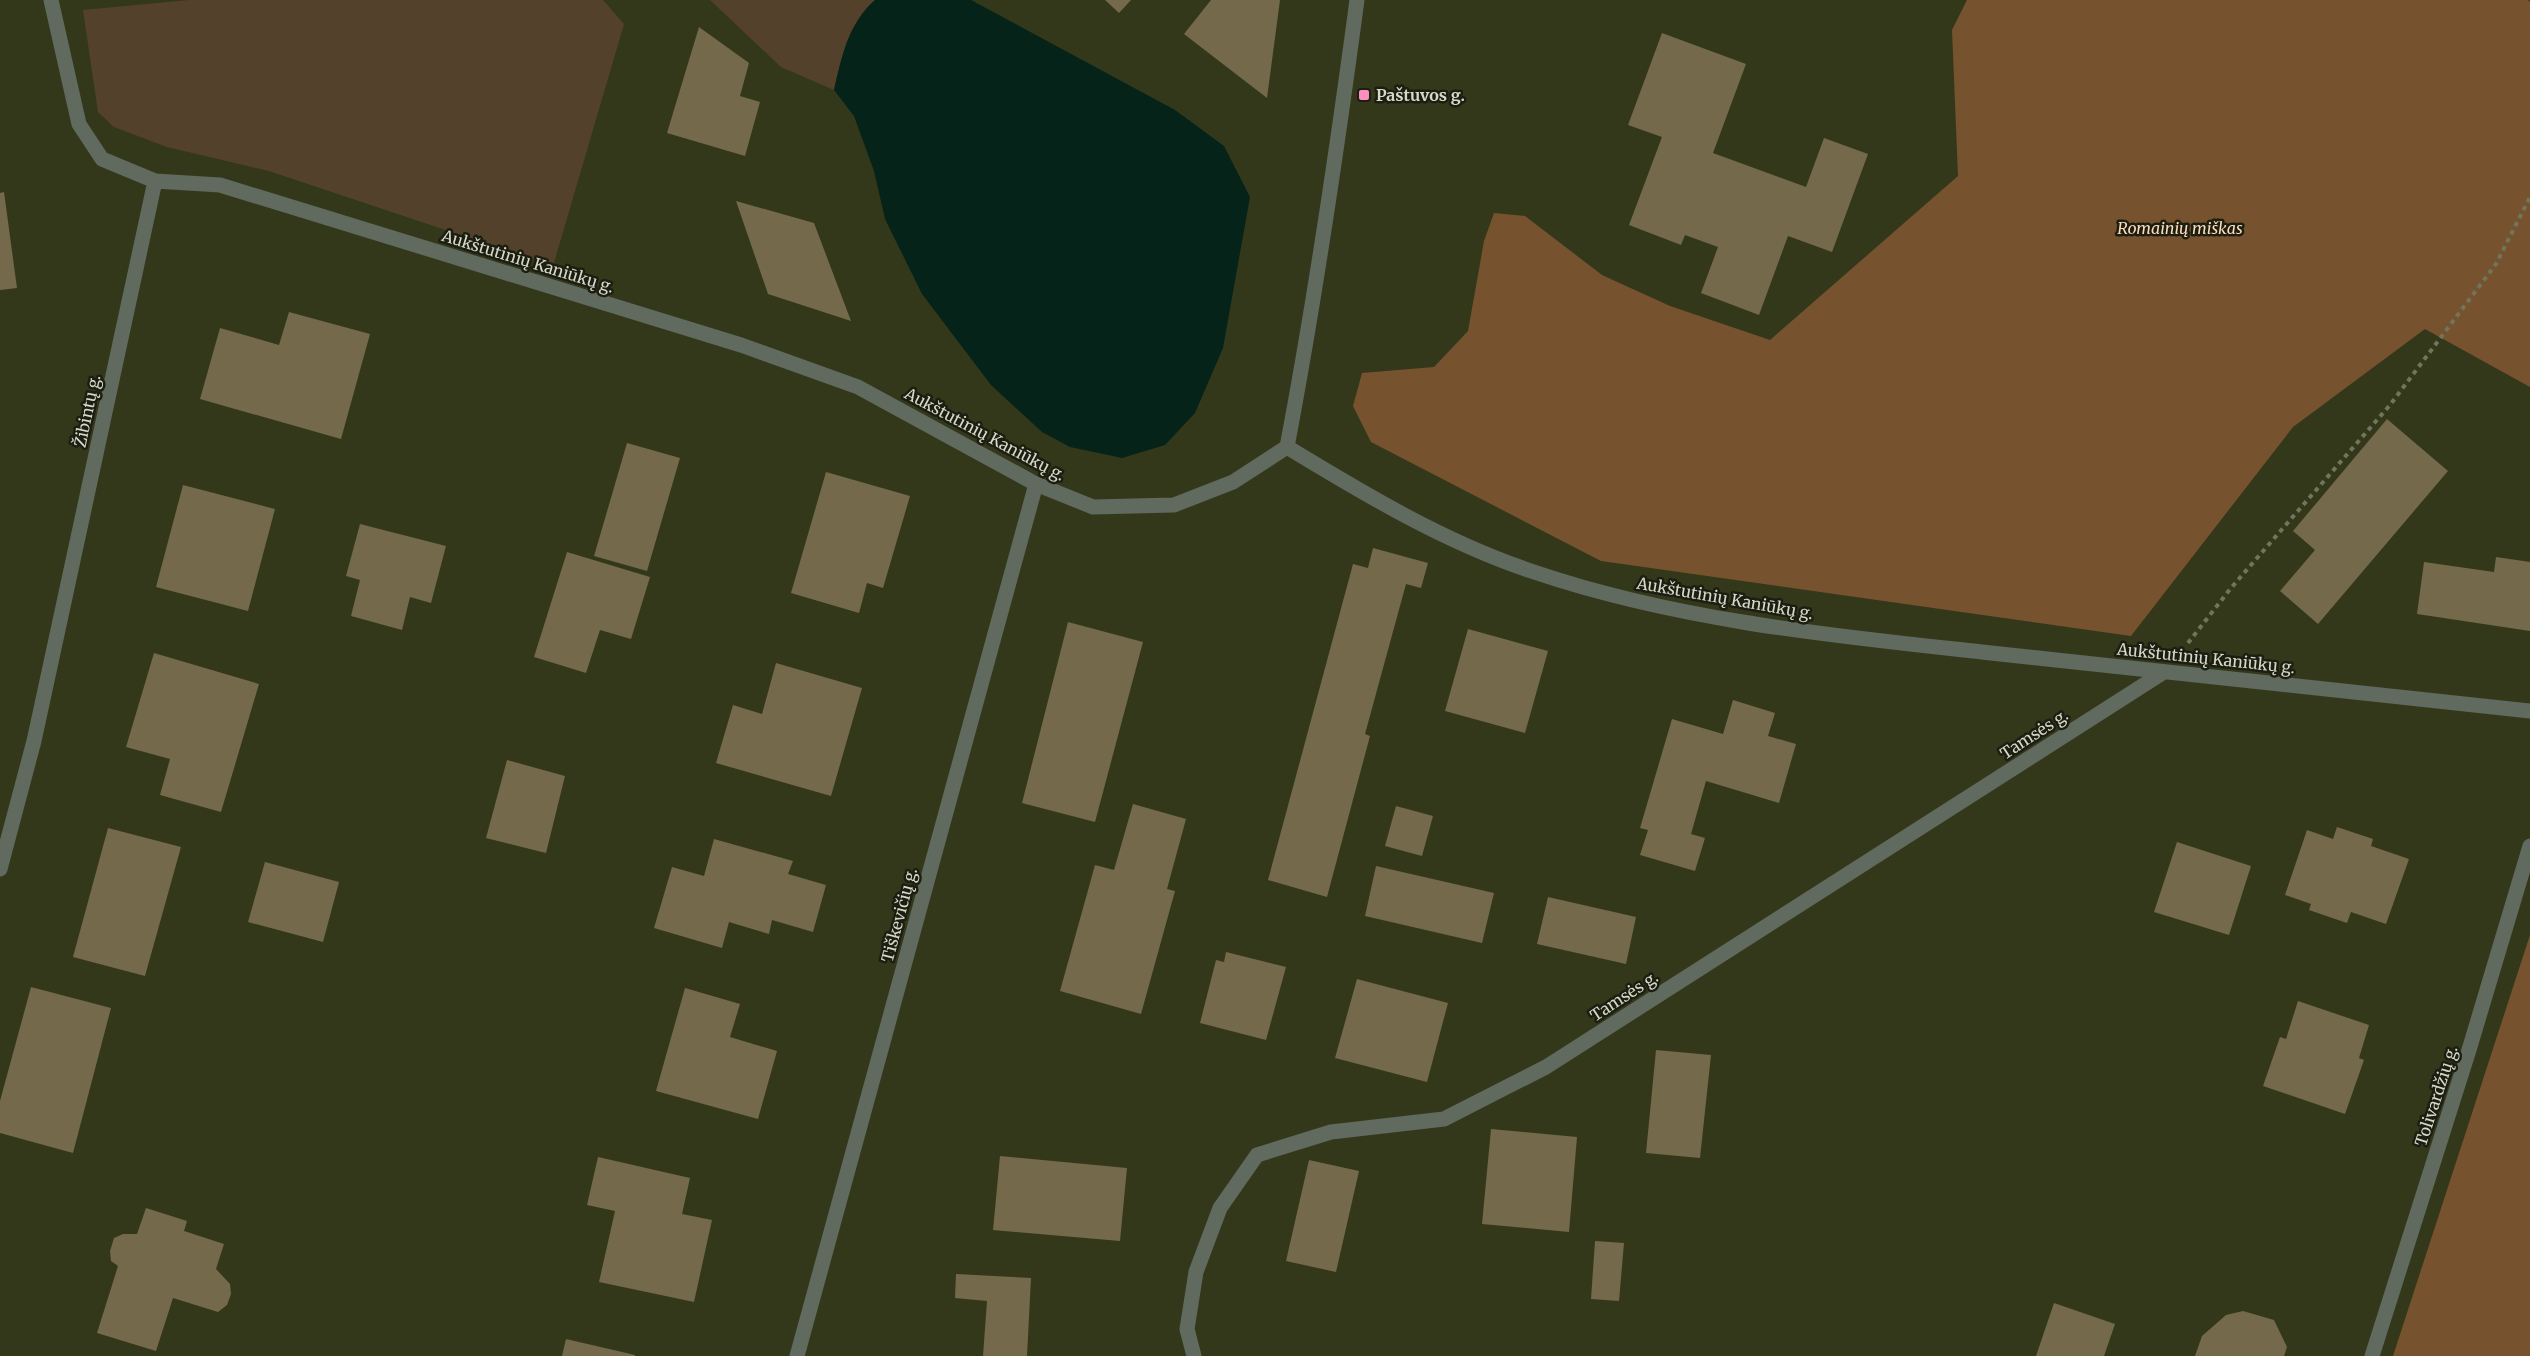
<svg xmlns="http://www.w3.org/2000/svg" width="2530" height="1356" font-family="Merriweather,serif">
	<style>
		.green { fill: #54412c }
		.forest { fill: #76532e }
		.water { fill: #052319 }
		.building { fill: #74694a }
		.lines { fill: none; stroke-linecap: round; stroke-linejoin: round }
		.path { stroke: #71755c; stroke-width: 4; stroke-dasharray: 4.5 4.5; stroke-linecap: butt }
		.minor { stroke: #606a5f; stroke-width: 15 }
		.poi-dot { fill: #fd8ebf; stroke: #1c1e11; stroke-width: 2 }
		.labels { text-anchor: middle; stroke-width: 5; stroke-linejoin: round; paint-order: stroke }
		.poi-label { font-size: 16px; font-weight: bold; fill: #d6d9c8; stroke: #1c1e11; text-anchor: start }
		.park-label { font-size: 16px; font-style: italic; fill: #fedcb9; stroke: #1c1e11 }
		.street-label { font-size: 16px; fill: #d6d9c8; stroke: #1c1e11 }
	</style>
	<rect width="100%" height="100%" fill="#34381b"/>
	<path class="green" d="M189,0H603L624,24L553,266L269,171L167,147L114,127L98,112L83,10Z
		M710,0H875C848,24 842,56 834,90L781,67Z"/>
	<path class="forest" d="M1967,0H2528L2530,2V387L2425,329L2293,427L2131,636L1601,561L1371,442L1353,406L1362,373L1434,367L1468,331L1484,241L1494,213L1525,216L1602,275L1670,306L1770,340L1958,176L1952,30Z
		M2530,935V1356H2393Z"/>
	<path class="water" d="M875,0H971L1175,110L1224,146L1250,197L1223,348L1195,413L1165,445L1122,458L1070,447L1042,432L991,385L922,294L885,219L874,171L854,116L834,90C842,56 848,24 875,0Z"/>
	<path class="building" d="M1105,0H1131L1119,13Z
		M1211,0H1280L1267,98L1184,34Z
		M699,27L749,63L740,96L760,102L745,156L667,133Z
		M1662,33L1746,64L1713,153L1806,187L1824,138L1868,154L1832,252L1788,236L1759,315L1701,293L1718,247L1685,235L1681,245L1629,225L1662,137L1628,125Z
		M4,192L17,288L0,290V193Z
		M736,201L814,223L851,321L768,294Z
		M289,312L370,334L341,439L200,399L220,328L279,345Z
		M2387,419L2448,471L2318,624L2280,591L2315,550L2293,531Z
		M627,443L680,458L647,571L594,556Z
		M826,472L910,496L883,588L867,583L859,613L791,593Z
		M183,485L275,509L248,611L156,587Z
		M360,524L446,546L431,603L410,597L402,630L351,616L360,580L346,576Z
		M1373,548L1428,563L1421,588L1406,584L1365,734L1370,736L1327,897L1268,880L1353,564L1368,568Z
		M567,552L650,577L631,639L600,630L586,673L534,657Z
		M2496,557L2530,562V631L2417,614L2424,562L2494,572Z
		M1068,622L1143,642L1095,822L1022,803Z
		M1468,629L1548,651L1525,733L1445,711Z
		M154,653L259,684L221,812L160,795L170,759L126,747Z
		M776,663L862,688L831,796L716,763L733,705L762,714Z
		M1733,700L1775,713L1768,736L1796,744L1779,803L1706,781L1691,834L1705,838L1695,871L1640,855L1648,830L1640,828L1672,719L1723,734Z
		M507,760L565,776L546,853L486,838Z
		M1133,804L1186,819L1167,889L1175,891L1141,1014L1060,991L1095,865L1114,870Z
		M1396,806L1433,816L1422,856L1385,846Z
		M2337,827L2373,839L2371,846L2409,859L2386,924L2351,912L2347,923L2309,910L2311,904L2285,895L2307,830L2333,839Z
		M108,828L181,847L145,976L73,957Z
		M714,839L793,861L788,874L826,885L813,932L772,920L769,934L729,922L722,948L654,928L672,867L704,876Z
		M2177,842L2251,866L2229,935L2154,912Z
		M265,862L339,882L323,942L248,922Z
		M1376,866L1494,893L1482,943L1365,916Z
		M1548,897L1636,917L1626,964L1537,944Z
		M1226,952L1286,967L1266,1040L1200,1023L1216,960L1224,962Z
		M1357,979L1448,1003L1427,1082L1335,1058Z
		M31,987L111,1008L73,1153L0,1133V1101Z
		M685,988L740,1004L730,1037L777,1051L758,1119L656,1091Z
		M2298,1001L2369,1025L2359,1058L2364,1060L2345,1114L2263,1086L2280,1037L2286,1039Z
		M1656,1050L1711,1055L1700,1158L1646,1153Z
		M1491,1129L1577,1137L1569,1232L1482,1224Z
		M1000,1156L1127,1168L1120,1241L993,1230Z
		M598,1157L690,1178L682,1214L712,1220L694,1302L599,1282L615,1211L587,1205Z
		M1309,1160L1359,1171L1336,1272L1286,1261Z
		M146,1208L187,1221L184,1231L224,1244L216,1269L230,1284L231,1294L227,1305L218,1312L173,1298L156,1351L97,1333L118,1266L111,1261L110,1251L114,1238L123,1234H137Z
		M1595,1241L1624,1243L1619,1301L1591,1299Z
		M956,1274L1031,1278L1027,1356H983L987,1301L955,1298Z
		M2054,1303L2115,1324L2104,1356H2036Z
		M2243,1311L2274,1320L2287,1347L2284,1356H2195L2202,1336L2226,1315Z
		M566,1339L635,1355V1356H562Z"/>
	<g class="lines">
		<path class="path" d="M2188,643L2231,588L2390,405L2496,264L2530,197"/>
		<path class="minor" d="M155,181L220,185L741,345L858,387L1036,484L1093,507L1174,505L1233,482L1287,447
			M1287,447C1366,495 1446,543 1534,572C1682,622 1837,636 1991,653C2170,673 2350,692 2530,711
			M1287,447C1315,299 1337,150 1357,0
			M0,869L34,741L155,181L102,159L79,124L51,0
			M797,1356L1036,484
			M1194,1356L1187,1329L1196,1272L1220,1208L1257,1155L1331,1132L1444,1119L1546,1067L2164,672
			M2372,1356L2469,1050L2530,846"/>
	</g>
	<rect class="poi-dot" x="1358" y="89" width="12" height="12" rx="3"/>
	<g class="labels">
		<g class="poi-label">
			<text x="1376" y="101">Paštuvos g.</text>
		</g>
		<g class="park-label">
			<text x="2180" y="234">Romainių miškas</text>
		</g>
		<g class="street-label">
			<text transform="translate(528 261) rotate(17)" y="6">Aukštutinių Kaniūkų g.</text>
			<text transform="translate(87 411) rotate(-78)" y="6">Žibintų g.</text>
			<text transform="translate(985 434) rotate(28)" y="6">Aukštutinių Kaniūkų g.</text>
			<text transform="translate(1725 598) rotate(10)" y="6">Aukštutinių Kaniūkų g.</text>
			<text transform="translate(2206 658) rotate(6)" y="6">Aukštutinių Kaniūkų g.</text>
			<text transform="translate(2034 734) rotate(-33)" y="6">Tamsės g.</text>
			<text transform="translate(899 915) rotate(-75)" y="6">Tiškevičių g.</text>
			<text transform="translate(1624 996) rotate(-33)" y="6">Tamsės g.</text>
			<text transform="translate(2436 1096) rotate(-72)" y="6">Tolivardžių g.</text>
		</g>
	</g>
</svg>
